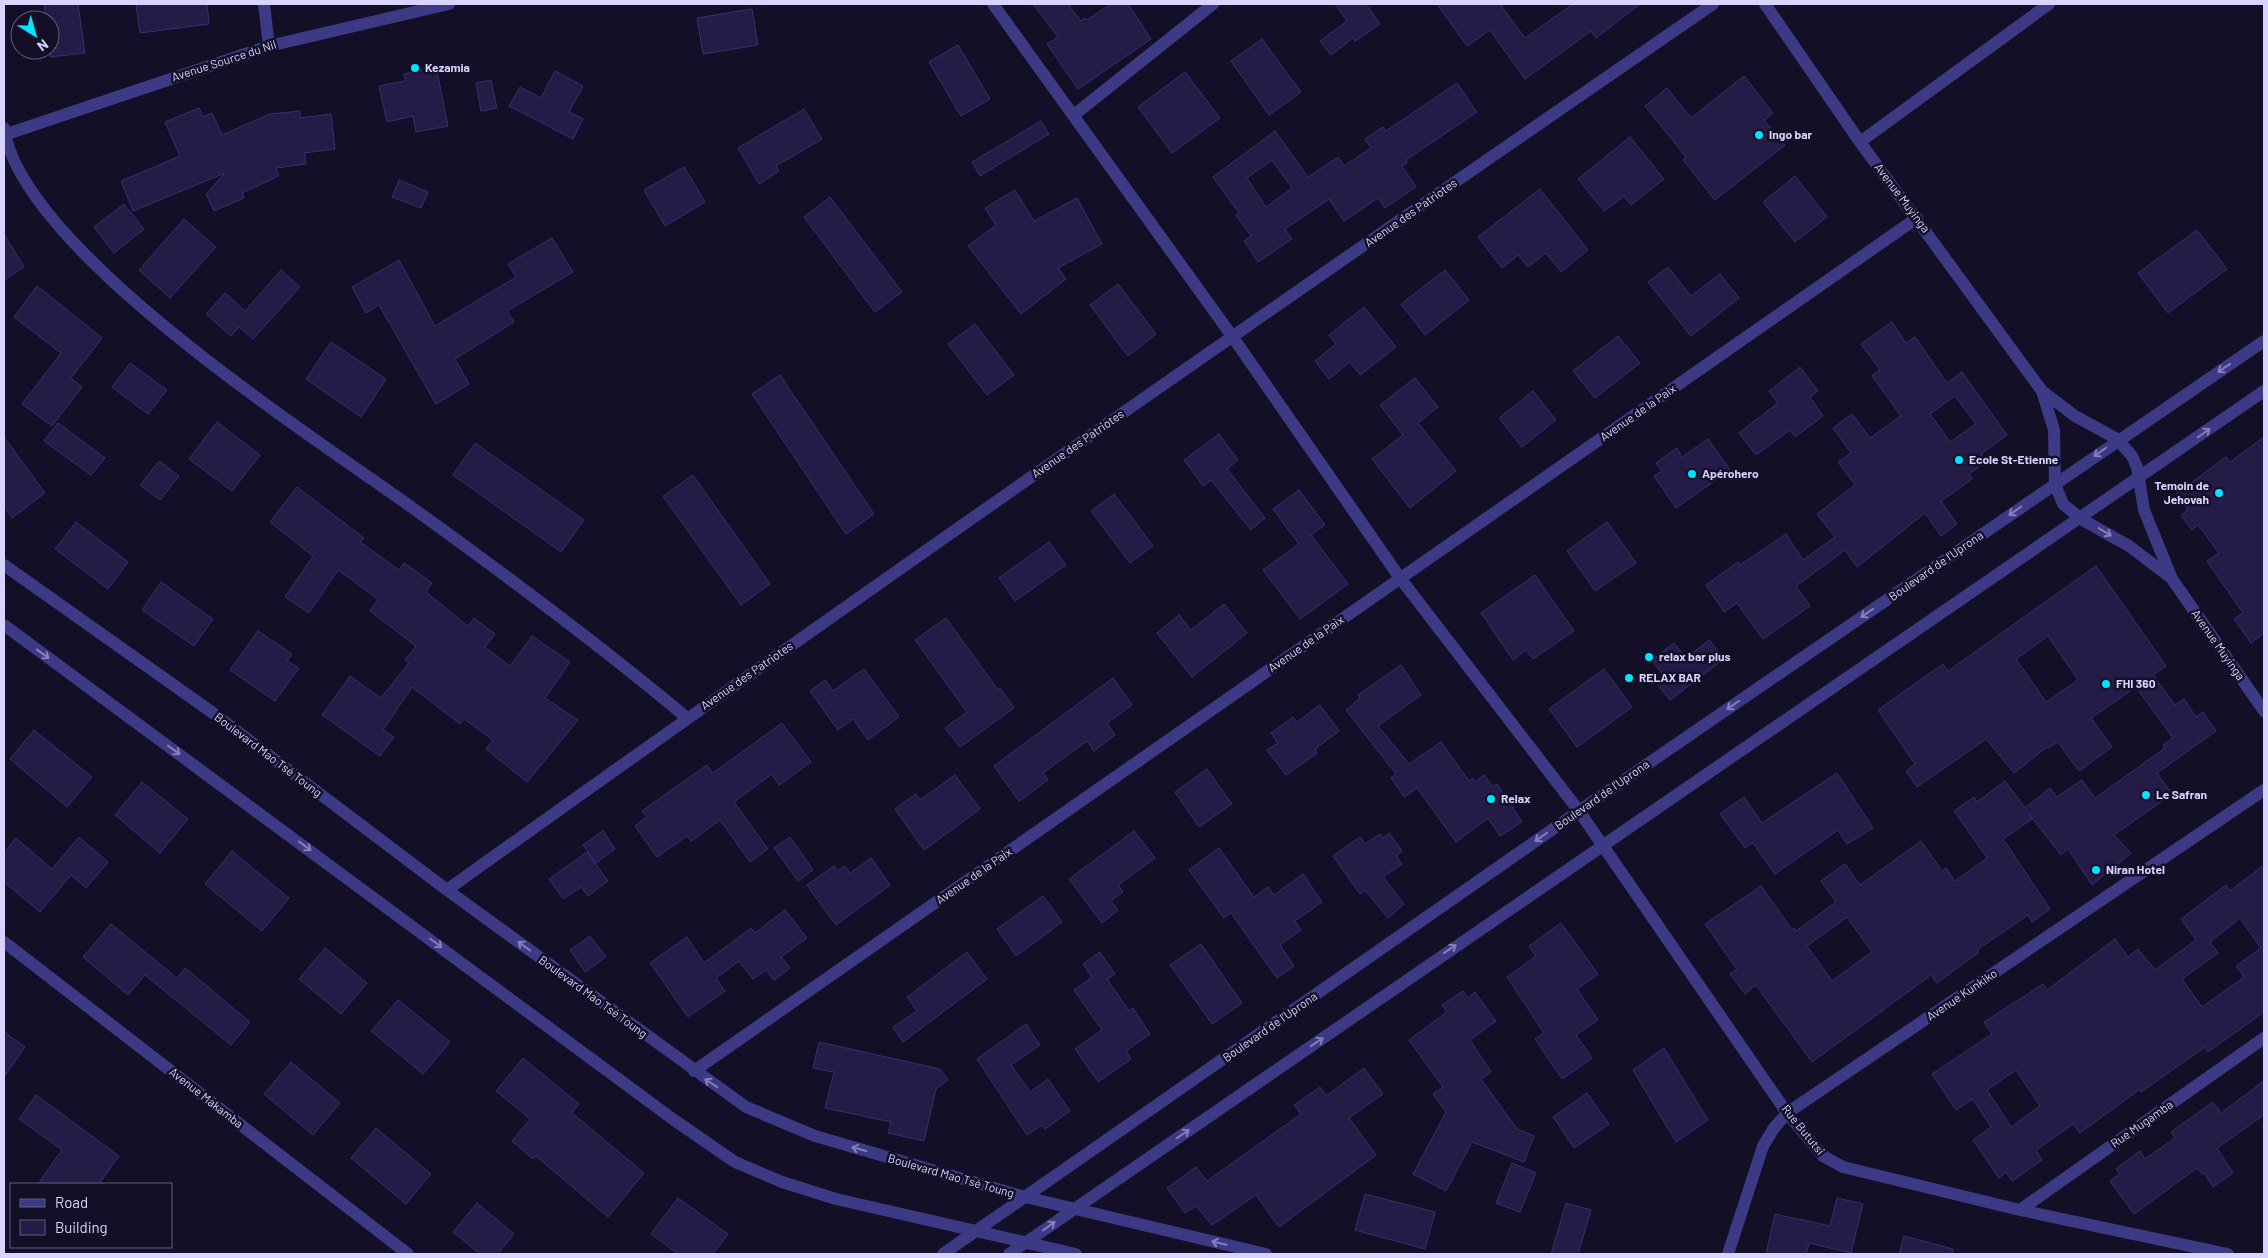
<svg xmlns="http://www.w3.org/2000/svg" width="2268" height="1258" font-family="Barlow,sans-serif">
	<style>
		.building { fill: #241b47; stroke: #3b2d73; fill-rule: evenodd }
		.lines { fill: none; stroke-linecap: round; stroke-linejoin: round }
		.minor { stroke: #3d3a85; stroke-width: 12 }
		.oneway { stroke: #837fbc }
		.poi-dot { fill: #00e5ff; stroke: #130f26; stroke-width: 2 }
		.labels { text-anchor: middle; stroke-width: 5; stroke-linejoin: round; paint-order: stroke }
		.street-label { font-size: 12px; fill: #d9d4ff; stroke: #130f26 }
		.poi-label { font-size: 12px; font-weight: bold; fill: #d9d4ff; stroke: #130f26; text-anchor: start }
	</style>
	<rect width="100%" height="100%" fill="#130f26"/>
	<path class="building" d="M44,4H78L85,53L50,57V20H46Z
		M136,4H207L209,24L140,33Z
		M1033,4H1068L1081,21L1085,18L1087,20L1111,4H1128L1151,39L1078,89L1047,44L1058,37Z
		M1335,4H1366L1380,24L1355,41L1353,38L1331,55L1320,41L1347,21Z
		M1437,4H1500L1525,38L1573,4H1640L1596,38L1591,31L1525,79L1490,30L1467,46Z
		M752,9L758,45L703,54L697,18Z
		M1262,39L1301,92L1269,115L1231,61Z
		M958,45L990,99L961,116L929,62Z
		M436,67L448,126L416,132L413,116L387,122L379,86L405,81L404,74Z
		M555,71L583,86L569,112L583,119L573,139L509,106L520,87L541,98Z
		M1185,72L1220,118L1172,153L1138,107Z
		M1744,76L1773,113L1764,120L1785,145L1715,200L1683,160L1686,157L1645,106L1667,88L1691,118Z
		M491,80L497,108L481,111L476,83Z
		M1457,83L1477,112L1406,160L1407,163L1402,166L1416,187L1385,208L1378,198L1344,221L1329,199L1285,229L1292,239L1258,262L1244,241L1251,236L1236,215L1239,213L1213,177L1275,131L1308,177L1338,157L1344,166L1371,148L1365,139L1383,127L1386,131ZM1272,160L1292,188L1266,207L1247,178Z
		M199,108L203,117L212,113L222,135L270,114L300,111V118L331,114L335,149L304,153L306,164L276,168L279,176L242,193L244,198L214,211L206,194L225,173L133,211L121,181L180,156L165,122Z
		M804,109L822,139L776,166L779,171L759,184L738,148Z
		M1041,121L1049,134L980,176L972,162Z
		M1630,137L1664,179L1631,205L1624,196L1604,211L1578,179Z
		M684,167L705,202L665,226L644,190Z
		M1795,176L1827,217L1795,242L1763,202Z
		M399,180L428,192L421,208L392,197Z
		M1540,189L1588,250L1561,272L1546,253L1528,267L1518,255L1502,268L1478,237Z
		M1015,190L1034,221L1077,198L1102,244L1058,268L1066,279L1021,314L968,246L996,225L985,208Z
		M830,197L902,292L875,312L804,217Z
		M124,204L144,229L114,253L94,227Z
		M184,219L216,247L170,298L139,270Z
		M2197,230L2227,269L2168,313L2138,273Z
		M4,234L24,267L4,280Z
		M552,238L573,272L507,311L514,322L455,359L469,384L436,404L379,305L366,313L352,287L399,260L435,326L516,277L508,264Z
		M1668,267L1691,296L1720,274L1739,298L1691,336L1648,282Z
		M281,270L300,287L253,339L239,327L231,336L206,314L225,293L245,311Z
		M1445,270L1469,300L1425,335L1401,304Z
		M1118,284L1156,334L1128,356L1090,305Z
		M37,286L102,338L71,378L82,387L52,426L22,404L61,353L14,317Z
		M1364,307L1396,347L1360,375L1350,362L1329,379L1315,361L1336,344L1329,335Z
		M1892,322L1906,343L1915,337L1947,383L1962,372L2007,435L1981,454L1986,462L1969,474L1972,479L1941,501L1957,524L1941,536L1925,513L1857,567L1845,550L1796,586L1810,606L1763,639L1737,603L1724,612L1706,585L1738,562L1740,565L1786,534L1803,560L1835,537L1817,514L1855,485L1838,462L1851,453L1833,428L1852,414L1870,438L1901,416L1872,376L1880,370L1861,344ZM1955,396L1976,424L1950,442L1930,414Z
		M975,324L1014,375L987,395L948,344Z
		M1618,336L1640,363L1595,398L1573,371Z
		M331,342L386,379L361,417L306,379Z
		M130,363L167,390L148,414L112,387Z
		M1800,367L1818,391L1810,397L1823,416L1795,437L1790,430L1756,455L1739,433L1778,403L1769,391Z
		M780,375L874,514L846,534L752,394Z
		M1415,378L1438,407L1418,423L1456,471L1410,508L1372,459L1403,435L1380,405Z
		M1533,391L1556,420L1522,447L1499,418Z
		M217,422L260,455L232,491L189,459Z
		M58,423L105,458L91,475L44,441Z
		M1219,434L1238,460L1227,469L1265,518L1251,530L1211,480L1203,486L1184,460Z
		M4,437L45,493L12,518L4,506Z
		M2264,437V633L2251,643L2234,619L2243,613L2207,561L2219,553L2198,525L2192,530L2181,515L2188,510L2176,494L2226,457L2230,462Z
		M1708,439L1730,470L1676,508L1654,476L1662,471L1656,463L1677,448L1682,457Z
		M475,443L584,520L561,552L453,475Z
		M159,461L179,476L160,500L140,485Z
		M693,475L770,584L741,605L663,496Z
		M297,487L364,538L360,542L399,570L404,563L432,583L426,592L468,626L474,618L495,634L485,647L510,666L532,636L570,662L545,698L578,720L527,782L486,749L493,740L464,719L460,724L412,687L383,730L394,737L380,756L322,715L350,676L381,698L409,663L405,660L416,646L370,611L378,599L338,570L309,613L285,597L313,556L270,522Z
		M1299,490L1325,525L1311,535L1348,584L1300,619L1263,570L1299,544L1273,509Z
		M1114,494L1153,546L1130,563L1091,511Z
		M76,522L128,562L108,589L55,549Z
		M1607,522L1636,563L1595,591L1567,551Z
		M1049,542L1066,565L1015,601L999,578Z
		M2096,566L2166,666L2153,675L2175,705L2184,699L2196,717L2203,712L2216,731L2157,773L2172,794L2114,835L2131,853L2092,885L2068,849L2061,855L2029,814L2032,819L2003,839L2050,909L2032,922L2028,915L1977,950L1979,952L1937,983L1931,975L1812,1062L1756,985L1745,994L1730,974L1737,969L1705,924L1761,886L1792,930L1794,928L1796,931L1836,902L1821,881L1845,864L1860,885L1921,841L1942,871L1946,868L1955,881L1987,858L1954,811L1974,797L1977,802L2005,781L2025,808L2050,788L2057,797L2082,780L2095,798L2165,748L2163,745L2173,738L2136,687L2091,718L2112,747L2079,771L2058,742L2048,748L2047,747L2014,773L1986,739L1917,787L1906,771L1915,764L1878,710L1943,664L1948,671ZM2048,636L2078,680L2046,702L2016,659ZM1847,917L1872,952L1832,981L1807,946Z
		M1535,575L1574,631L1533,659L1526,650L1513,660L1481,613Z
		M161,582L213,619L194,646L142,610Z
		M1224,604L1247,633L1192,677L1157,633L1179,615L1191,630Z
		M946,618L998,690L1000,688L1014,708L960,747L945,728L967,712L915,640Z
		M258,631L292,654L287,661L299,668L275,701L230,670Z
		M1709,640L1724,659L1670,700L1655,681L1663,675L1652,660L1674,643L1686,658Z
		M1401,665L1421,695L1378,726L1409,764L1441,742L1469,781L1473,778L1475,782L1484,775L1493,787L1497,784L1522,822L1500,836L1488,818L1456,842L1417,788L1404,797L1391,778L1396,774L1346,710L1360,698L1358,695Z
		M864,669L899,717L868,740L853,719L838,730L810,691L825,680L833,691Z
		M1604,669L1632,707L1577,747L1549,709Z
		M1113,678L1132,705L1107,723L1115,735L1094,751L1087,741L1043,773L1048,780L1019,801L994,766Z
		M1320,705L1339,731L1315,749L1317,753L1286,775L1267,750L1278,743L1271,733L1293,717L1297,722Z
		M782,723L811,762L779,785L772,774L734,802L768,849L750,862L720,820L691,841L687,836L657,857L635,826L647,817L642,811L707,765L713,773Z
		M34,730L92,777L67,807L10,759Z
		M1207,769L1232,804L1199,827L1175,792Z
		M1837,773L1873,828L1847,844L1838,830L1775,874L1753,843L1745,848L1720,814L1744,797L1762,823Z
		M955,775L980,809L924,850L895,809L916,794L920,800Z
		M142,782L188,819L160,853L115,815Z
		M603,831L615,849L596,863L583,845Z
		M1134,831L1155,858L1118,885L1123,892L1111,901L1118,910L1102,923L1069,879Z
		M1389,833L1402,851L1396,856L1402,864L1383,877L1404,904L1388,918L1365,890L1360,894L1333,856L1360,837L1365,844L1380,834L1383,838Z
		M79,837L108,862L86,888L71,875L40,912L4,882V853L16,838L52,869Z
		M790,837L813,870L798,881L774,848Z
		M1219,848L1254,897L1268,887L1274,895L1303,874L1322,902L1295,921L1301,930L1280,945L1294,966L1277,978L1231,913L1224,918L1189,870Z
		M232,851L289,898L262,931L205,884Z
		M587,852L608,881L588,896L581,887L563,899L549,879Z
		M871,858L890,885L836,925L807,885L834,866L838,871L845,866L850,873Z
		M2264,865V1012L2208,1052L2205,1047L2141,1092L2140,1089L2080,1133L2073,1124L2036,1150L2042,1160L2012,1181L2006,1172L1999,1178L1973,1140L1991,1127L1973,1099L1956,1110L1932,1074L1992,1034L1984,1022L2043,984L2047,990L2115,939L2128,957L2138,949L2155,970L2196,940L2181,919L2226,885L2230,891ZM2240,918L2261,948L2236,966L2244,977L2202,1007L2182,979L2218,953L2210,942ZM2016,1070L2040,1106L2011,1127L1987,1090Z
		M1043,896L1062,922L1016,956L997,929Z
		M785,910L807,938L781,957L790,968L774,980L766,970L753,979L739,961L716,978L725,991L688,1017L650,963L687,937L704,963L751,928L755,933Z
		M1561,923L1598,974L1577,989L1598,1020L1576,1035L1592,1058L1562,1079L1535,1039L1544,1033L1507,977L1536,956L1529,946Z
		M111,924L177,978L185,968L250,1022L231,1045L145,975L128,995L83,957Z
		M590,936L606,957L585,972L570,950Z
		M1201,944L1242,1003L1212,1024L1170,965Z
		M325,948L367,983L341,1014L299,979Z
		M967,952L987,979L903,1042L893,1027L917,1011L907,997Z
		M1100,952L1115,974L1107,979L1129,1011L1133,1008L1150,1034L1126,1051L1131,1059L1098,1082L1075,1049L1102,1030L1074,990L1092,977L1083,964Z
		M1463,991L1468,998L1475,992L1496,1021L1470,1040L1491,1072L1481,1079L1517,1129L1534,1136L1524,1162L1472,1142L1446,1191L1413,1174L1446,1112L1433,1094L1443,1087L1409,1040L1447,1012L1442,1005Z
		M398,1000L450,1042L423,1074L371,1031Z
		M1026,1024L1040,1045L1011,1065L1030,1092L1048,1079L1070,1111L1045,1129L1042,1125L1027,1135L977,1059Z
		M4,1032L25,1047L4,1077Z
		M819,1042L940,1069L948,1080L936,1089L924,1141L888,1133L891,1122L825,1108L834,1072L813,1068Z
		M1664,1048L1708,1120L1676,1142L1633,1070Z
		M523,1058L579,1104L572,1113L644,1173L608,1217L536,1156L533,1159L512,1141L530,1119L496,1091Z
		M291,1062L340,1103L313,1135L264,1094Z
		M1364,1068L1383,1094L1349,1118L1376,1155L1279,1227L1256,1195L1212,1225L1196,1206L1185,1213L1167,1188L1196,1167L1207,1181L1301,1114L1294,1105L1320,1087L1326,1096Z
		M2264,1081V1115L2217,1148L2233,1173L2213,1187L2204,1173L2202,1174L2197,1168L2134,1214L2110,1181L2120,1174L2116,1169L2140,1151L2145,1159L2175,1138L2171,1132L2213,1102L2221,1113Z
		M1587,1093L1609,1124L1574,1148L1553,1117Z
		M36,1095L119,1156L99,1184H38L62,1150L19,1119Z
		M376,1128L431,1174L406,1204L351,1158Z
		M1512,1163L1536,1173L1520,1212L1496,1203Z
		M1365,1194L1435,1212L1425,1249L1355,1230Z
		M678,1198L728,1234L713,1254H678L651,1234Z
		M1837,1198L1863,1204L1851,1253L1809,1243L1806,1254H1766L1775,1214L1830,1226Z
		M477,1203L514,1234L498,1254H480L453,1232Z
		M1566,1203L1591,1210L1578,1254H1551Z
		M1904,1236L1953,1249L1952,1254H1899Z"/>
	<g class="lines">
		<path class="minor" d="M264,4L269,46
			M993,4L1232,336L1400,578L1579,811L1787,1113L1823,1156L1843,1167L2020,1210L2228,1254
			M1765,4L1860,142L2042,391L2075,416L2117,439L2132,456L2137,467L2144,510L2172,579L2264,711
			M1074,115L1213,4
			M4,128C21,250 314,437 414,509C507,576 599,644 687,718
			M4,135L269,46L449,4
			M1860,142L2049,4
			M2042,391L2054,430L2055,484L2063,504L2081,519L2129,546L2170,577
			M4,565L213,713L447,890L746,1107L815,1136L1025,1197L1266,1254
			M4,625L674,1120L735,1162L782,1182L836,1199L1076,1254
			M447,890C866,590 1289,296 1713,4
			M4,942L408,1254
			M694,1071L1917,218
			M2020,1210L2264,1038
			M943,1254L1579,811L2264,341
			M1009,1254L2264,391
			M1728,1254L1763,1146L1774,1128L1787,1113L2264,790"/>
	</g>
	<defs><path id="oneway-shaft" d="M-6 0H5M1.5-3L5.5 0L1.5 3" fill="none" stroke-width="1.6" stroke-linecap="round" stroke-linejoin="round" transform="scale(1.25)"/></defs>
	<g class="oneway">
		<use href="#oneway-shaft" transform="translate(2224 368) rotate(146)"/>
		<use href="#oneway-shaft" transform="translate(2204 433) rotate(-35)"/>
		<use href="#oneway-shaft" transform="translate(2100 452) rotate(145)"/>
		<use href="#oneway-shaft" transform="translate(2015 511) rotate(145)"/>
		<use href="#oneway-shaft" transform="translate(2105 532) rotate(31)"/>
		<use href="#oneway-shaft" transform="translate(1867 613) rotate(145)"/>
		<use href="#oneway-shaft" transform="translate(43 654) rotate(36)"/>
		<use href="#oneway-shaft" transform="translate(1733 705) rotate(145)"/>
		<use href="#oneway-shaft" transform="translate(174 750) rotate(36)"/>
		<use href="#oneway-shaft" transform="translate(1541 837) rotate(145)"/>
		<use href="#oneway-shaft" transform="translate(305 846) rotate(36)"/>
		<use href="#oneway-shaft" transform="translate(436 943) rotate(37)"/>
		<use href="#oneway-shaft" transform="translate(524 946) rotate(-144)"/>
		<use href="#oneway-shaft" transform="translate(1450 949) rotate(-34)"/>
		<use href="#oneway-shaft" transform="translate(1317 1042) rotate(-34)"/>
		<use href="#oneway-shaft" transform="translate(711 1083) rotate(-146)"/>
		<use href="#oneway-shaft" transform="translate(1183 1134) rotate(-34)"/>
		<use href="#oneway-shaft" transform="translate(859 1149) rotate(-164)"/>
		<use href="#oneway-shaft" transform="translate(1049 1226) rotate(-36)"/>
		<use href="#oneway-shaft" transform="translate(1219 1243) rotate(-167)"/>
	</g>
	<g class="poi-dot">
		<circle cx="415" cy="68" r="5"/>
		<circle cx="1759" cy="135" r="5"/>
		<circle cx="1959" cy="460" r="5"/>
		<circle cx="1692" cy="474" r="5"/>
		<circle cx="2219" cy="493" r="5"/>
		<circle cx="1649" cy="657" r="5"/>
		<circle cx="1629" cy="678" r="5"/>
		<circle cx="2106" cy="684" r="5"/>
		<circle cx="2146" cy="795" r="5"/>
		<circle cx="1491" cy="799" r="5"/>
		<circle cx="2096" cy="870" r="5"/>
	</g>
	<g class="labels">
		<g class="street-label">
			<text transform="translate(224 61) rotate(-18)" y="4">Avenue Source du Nil</text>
			<text transform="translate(1902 198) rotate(53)" y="4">Avenue Muyinga</text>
			<text transform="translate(1411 213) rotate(-35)" y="4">Avenue des Patriotes</text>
			<text transform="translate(1638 413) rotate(-35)" y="4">Avenue de la Paix</text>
			<text transform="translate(1078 444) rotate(-35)" y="4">Avenue des Patriotes</text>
			<text transform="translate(1936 566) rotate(-35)" y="4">Boulevard de l'Uprona</text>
			<text transform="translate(1306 644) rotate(-35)" y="4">Avenue de la Paix</text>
			<text transform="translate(2218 645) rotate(55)" y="4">Avenue Muyinga</text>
			<text transform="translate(747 676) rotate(-35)" y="4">Avenue des Patriotes</text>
			<text transform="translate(268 755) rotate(37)" y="4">Boulevard Mao Tsé Toung</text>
			<text transform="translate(1602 795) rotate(-35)" y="4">Boulevard de l'Uprona</text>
			<text transform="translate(974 876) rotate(-35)" y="4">Avenue de la Paix</text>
			<text transform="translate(1962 995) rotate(-34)" y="4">Avenue Kunkiko</text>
			<text transform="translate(593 997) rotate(36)" y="4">Boulevard Mao Tsé Toung</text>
			<text transform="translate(1270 1027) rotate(-35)" y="4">Boulevard de l'Uprona</text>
			<text transform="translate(206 1098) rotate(38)" y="4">Avenue Makamba</text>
			<text transform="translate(2142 1124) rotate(-35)" y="4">Rue Mugamba</text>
			<text transform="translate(1803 1130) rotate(51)" y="4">Rue Bututsi</text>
			<text transform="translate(951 1176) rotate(16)" y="4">Boulevard Mao Tsé Toung</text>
		</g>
		<g class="poi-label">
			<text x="425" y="72">Kezamia</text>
			<text x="1769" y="139">Ingo bar</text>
			<text x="1969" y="464">Ecole St-Etienne</text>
			<text x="1702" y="478">Apérohero</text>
			<text x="2209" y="490" text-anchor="end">Temoin de<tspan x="2209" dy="14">Jehovah</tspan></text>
			<text x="1659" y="661">relax bar plus</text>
			<text x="1639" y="682">RELAX BAR</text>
			<text x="2116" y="688">FHI 360</text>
			<text x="2156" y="799">Le Safran</text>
			<text x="1501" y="803">Relax</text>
			<text x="2106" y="874">Niran Hotel</text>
		</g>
	</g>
	<rect width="2268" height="1258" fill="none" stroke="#d9d4ff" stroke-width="10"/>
	<rect x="10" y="1183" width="162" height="65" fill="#130f26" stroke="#625e7d"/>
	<rect x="20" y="1199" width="25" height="8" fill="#3d3a85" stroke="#625e7d"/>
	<text x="55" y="1208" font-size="15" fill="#d9d4ff">Road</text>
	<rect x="20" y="1220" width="25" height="15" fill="#241b47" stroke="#625e7d"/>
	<text x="55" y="1233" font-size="15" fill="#d9d4ff">Building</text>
	<g transform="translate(35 35) rotate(143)"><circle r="24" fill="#130f26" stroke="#625e7d"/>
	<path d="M0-4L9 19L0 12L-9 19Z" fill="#00e5ff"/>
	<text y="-8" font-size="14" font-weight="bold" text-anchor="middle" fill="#d9d4ff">N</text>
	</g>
</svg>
